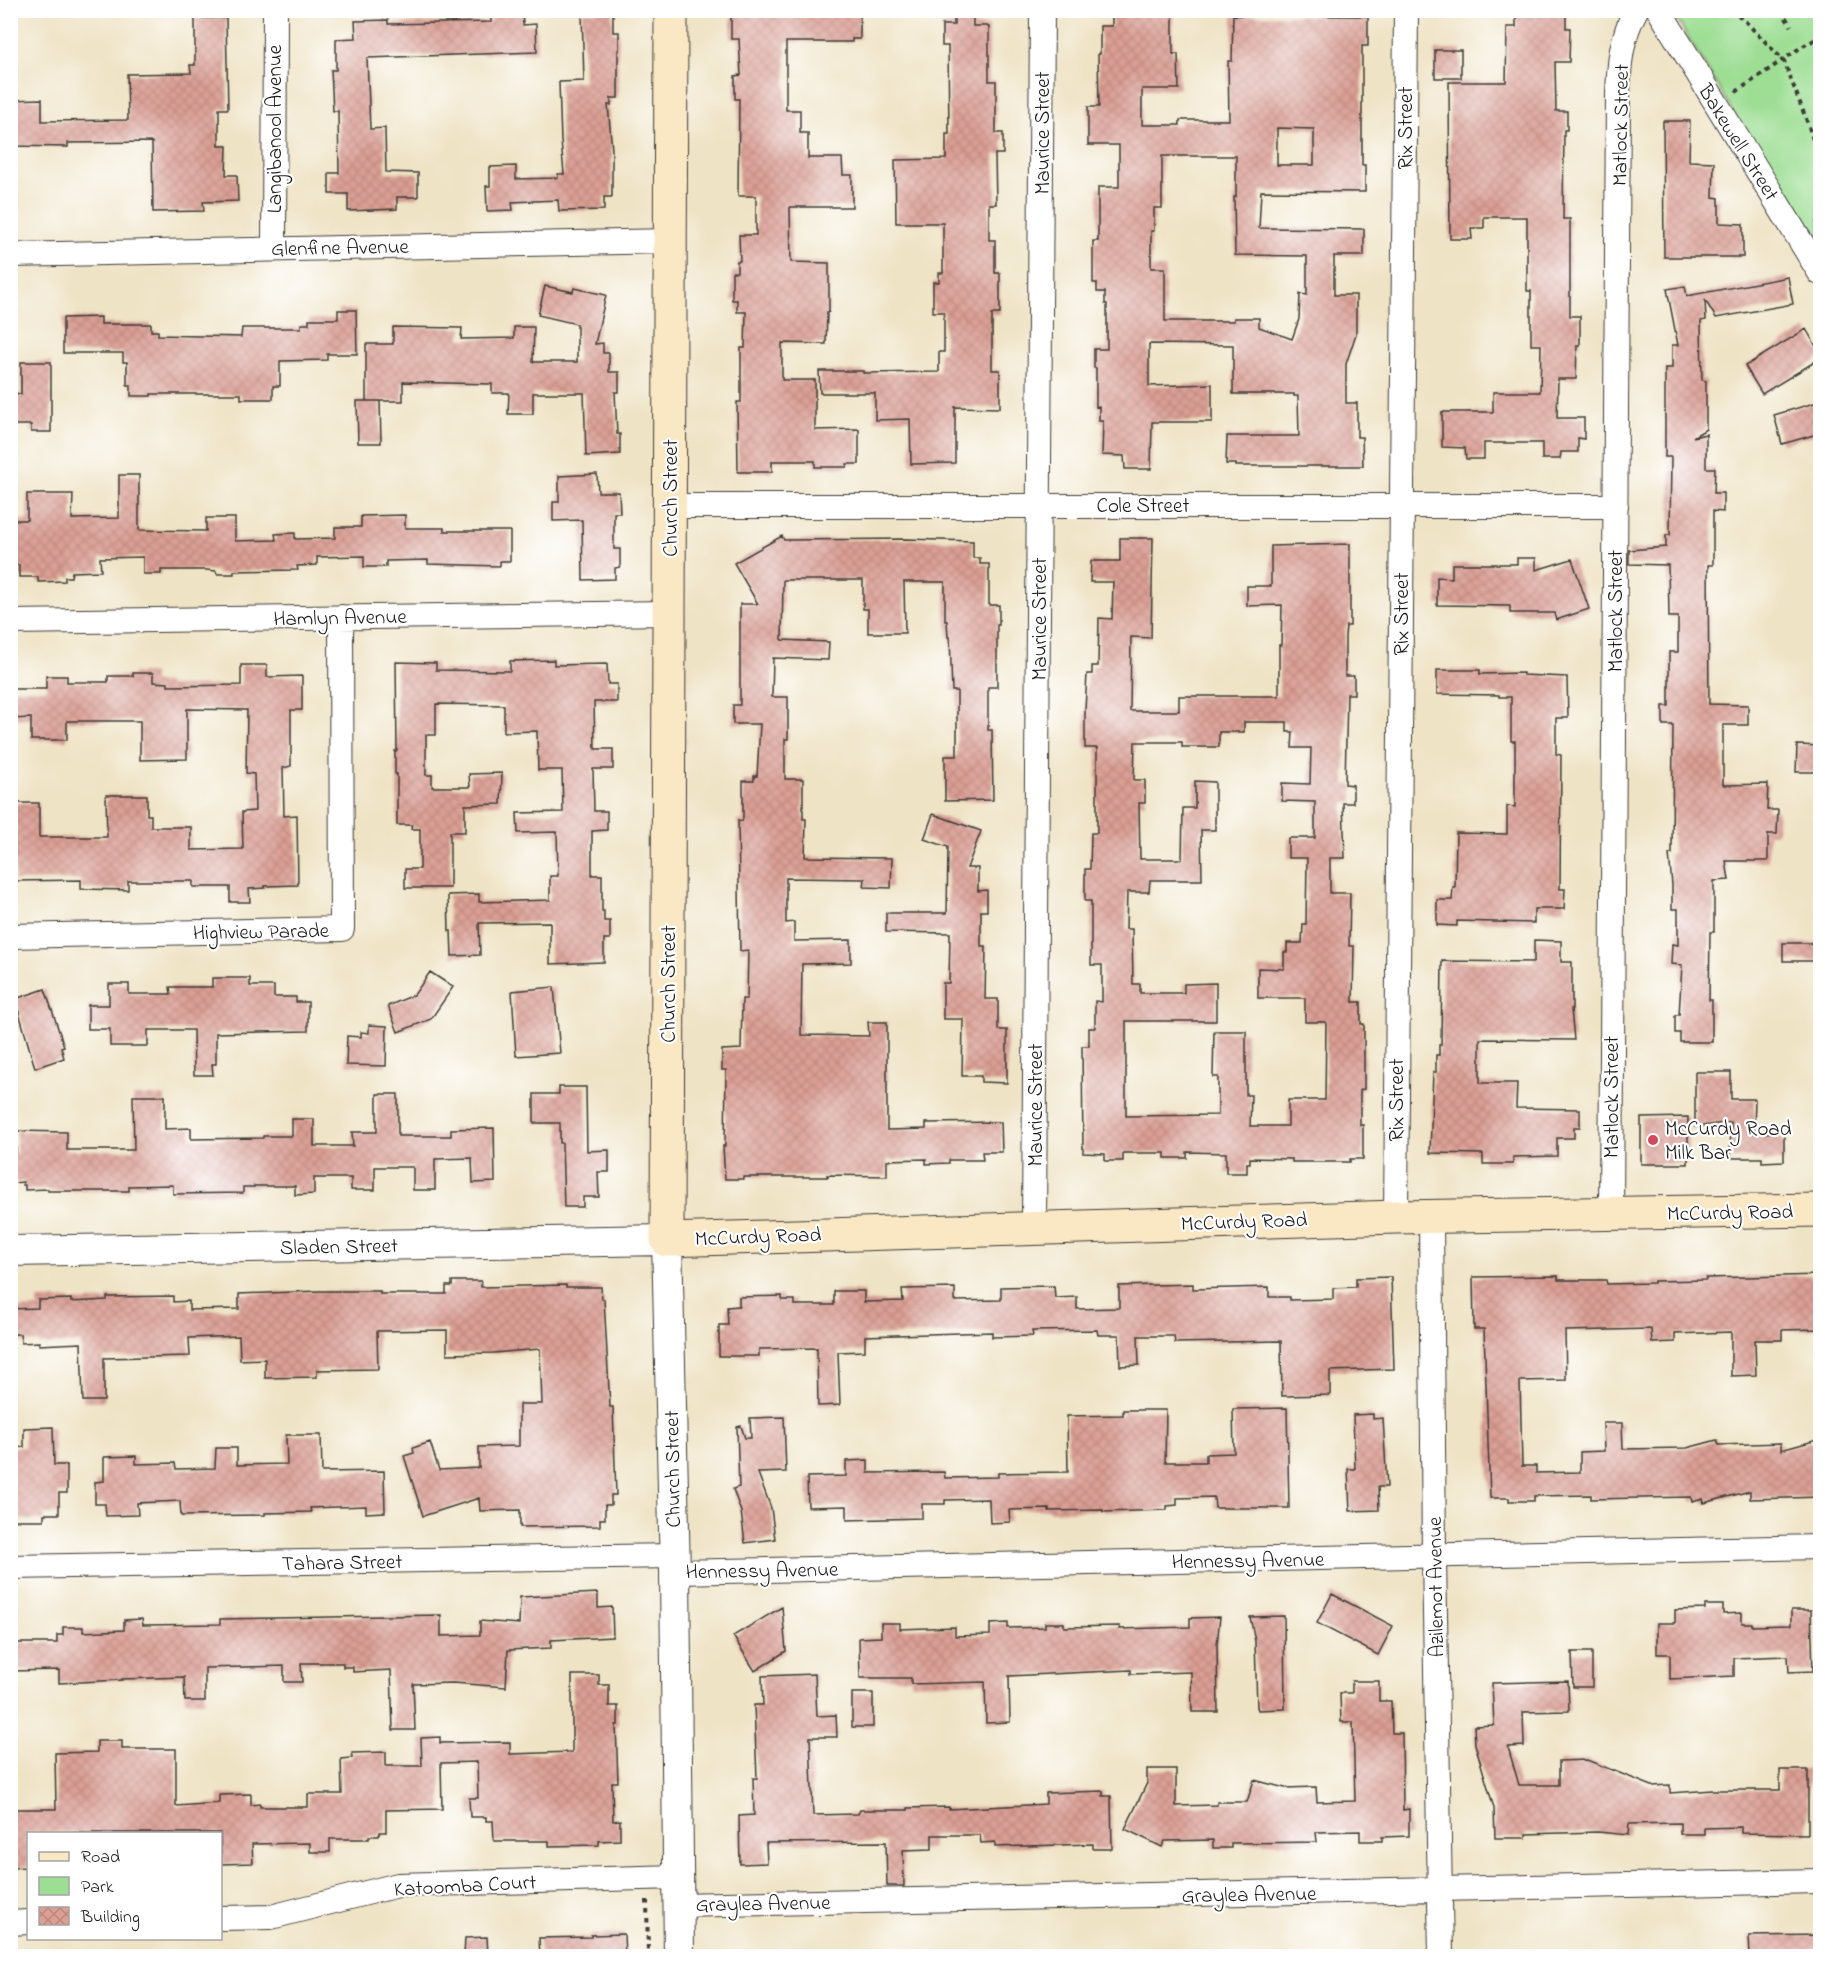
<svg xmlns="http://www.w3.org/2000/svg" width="1831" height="1967" font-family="'Indie Flower',sans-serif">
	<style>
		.park { fill: #9ede94; stroke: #5d7d58; stroke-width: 1.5 }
		.building { fill: url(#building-cross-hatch); fill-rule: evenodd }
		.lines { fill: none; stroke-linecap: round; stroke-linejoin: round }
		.minor-casing { stroke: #3c3a35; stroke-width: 26 }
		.tertiary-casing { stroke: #3c3a35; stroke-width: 32 }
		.secondary-casing { stroke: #3c3a35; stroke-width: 35 }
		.path { stroke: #3c3a35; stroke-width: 4; stroke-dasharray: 4.5 4.5; stroke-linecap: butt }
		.minor { stroke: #fff; stroke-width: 24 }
		.tertiary { stroke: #fff; stroke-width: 30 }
		.secondary { stroke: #fae7c3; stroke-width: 33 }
		.poi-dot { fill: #d1495b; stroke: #fff; stroke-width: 2 }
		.labels { text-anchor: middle; stroke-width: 4.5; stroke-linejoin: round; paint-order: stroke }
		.street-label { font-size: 21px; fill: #1c1c1c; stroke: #fff }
		.poi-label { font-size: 21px; fill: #1c1c1c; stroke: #fff; text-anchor: start }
	</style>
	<defs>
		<pattern id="building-cross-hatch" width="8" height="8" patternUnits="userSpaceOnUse" patternTransform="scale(1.5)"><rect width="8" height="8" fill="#db9f94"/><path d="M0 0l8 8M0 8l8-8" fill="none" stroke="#bb887f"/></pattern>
	</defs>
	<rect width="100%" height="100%" fill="#fff"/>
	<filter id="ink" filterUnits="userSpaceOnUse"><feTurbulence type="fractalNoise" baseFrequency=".0167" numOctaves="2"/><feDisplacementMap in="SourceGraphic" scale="12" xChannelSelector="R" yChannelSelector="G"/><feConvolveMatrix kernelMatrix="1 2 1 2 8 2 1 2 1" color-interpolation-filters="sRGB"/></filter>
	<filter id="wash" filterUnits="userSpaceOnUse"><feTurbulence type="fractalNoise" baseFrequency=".008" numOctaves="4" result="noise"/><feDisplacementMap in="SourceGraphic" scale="24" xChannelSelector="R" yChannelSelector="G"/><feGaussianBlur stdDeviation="1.35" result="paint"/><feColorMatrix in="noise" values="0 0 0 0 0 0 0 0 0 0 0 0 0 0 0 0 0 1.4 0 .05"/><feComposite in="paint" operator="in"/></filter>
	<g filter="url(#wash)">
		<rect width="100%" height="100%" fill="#efe3c5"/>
		<path class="park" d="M1672,11H1820V256Z"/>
		<g id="blocks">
			<path class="building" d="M499,10H522L523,25L536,24L537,52L367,58L370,129L385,128L386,172L418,173V197H397V209L348,211V194H329V173H339L338,111H333L331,70H336V39L356,38L355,21L388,20V24L491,22V13H499Z
				M731,10L784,13L860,10V39H852V42H786V110H800V133H808V158H842L843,175H852V207H790L791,262L829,263V312H827L826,344L782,343V380H815V430L859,429V464H847V467H815V461H772V472H738L737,402H741V348H745L746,312H737V300H732V272H737V261H740L739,235H756V196H738L739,99H735V76L741,75L739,39H731Z
				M954,10H973V26H989V81H996V133H1003V154H995L996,204H989V240H995V273H1000V314H992V370H1000V408L955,407V463L911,464L910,419L875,420V393H820L819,371H863V373L939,372V352H944V312H933V282H939V273H943V223H896L895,160L946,159V134H949L948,46H942V25H954Z
				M1112,10H1173V54H1178L1179,89H1142V125H1180V120H1229L1228,61H1232L1233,15L1368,16V46H1362V165H1365V192L1261,191L1259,228L1364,229V256H1334V295H1356V334L1346,364V403H1357V437H1362L1363,466H1236V464H1226L1227,436H1299L1298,396H1294V394H1233V345L1149,344V386L1212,384V422H1152L1151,469H1125L1124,456L1102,455L1103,421H1099V406L1096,407V368H1094V349H1107V304H1105V292H1097V283H1093V241H1098V187H1119V145H1088V107H1099L1098,54H1100V26H1112ZM1277,128L1314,129V165H1277ZM1162,156H1236V197H1234L1235,255L1307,256V295L1300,294L1299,319L1292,339L1259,327V318H1234V321H1165V268H1151V231H1154V208H1162Z
				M1516,10H1566V28H1570L1569,62H1555L1556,111H1567V130H1564L1563,219H1570V316H1580V345H1577L1576,379H1558L1557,418H1584V439L1578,438V452H1561L1560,459H1542V443H1484V459H1466L1465,448L1442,447V412H1493V392H1540L1541,345H1531V291H1527V217H1484V228H1471L1472,239H1450L1449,82H1506L1507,27H1516Z
				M613,11V32H619V51H618V98H611V105H608L612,150V197H604V210L559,211L558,200L512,202L513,210L487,211L486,186H490V167L516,166V179L558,178V174H564L561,141L559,82L584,81L582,12Z
				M195,18H226L228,109H219V146H227L226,175H237L238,201L203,202L204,211L153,212L152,142L68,143V147L10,146V100L42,99V121L128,120L127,74L191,73L190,65H195Z
				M1435,50H1461V78H1435Z
				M1663,121H1690L1689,161L1714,162L1713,197L1719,198V223L1743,224V257H1664Z
				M1788,277L1793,304L1716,318L1705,300L1706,320L1701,321L1702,380L1706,381V429L1693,437L1706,434V468H1715L1714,493H1723V512L1713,511V565H1708L1709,704L1748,705V725H1723V785L1768,784L1767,810H1778L1777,834H1768V861H1726L1729,880L1714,881V932H1710L1709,1000H1712V1042H1680V1033H1675V1015H1679L1682,965L1671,964L1672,944L1678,945V909H1672V885L1669,854H1672L1673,725H1663V706H1669V652H1678V617H1669L1668,565L1629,564V550L1666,547V535H1670L1671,457H1665V368H1672V345H1678L1667,289L1685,286L1687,296Z
				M545,286L573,292L574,288L606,295L595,344L603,343V353H609V372H619V392H615L617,434H620V454L586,456L584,393H533V414H508L509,393H492V384L403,382V401H366V344H393V327L462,328L461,339L514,338V327H534L533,362H577V324L538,315Z
				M338,310H356L357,354H327V360L280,361V386H273V399H241V394H151V396H131V385H127V362H123V353H63V318L101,317V324H151V331H158V335L241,337L242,328H301V324H309V319H338Z
				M1806,329L1821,355V358L1762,394L1745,366Z
				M21,362H51V432H31V425H10V393L21,394Z
				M357,401H380L381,443H358Z
				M1821,401V433L1782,444L1774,415Z
				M597,474L598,492H619L620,513H614V549H620V567L615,568V579L583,580L582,520L553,521V502H559V476Z
				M119,475H139V530L206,531V518H235V541L276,540L275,534L295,533V539L335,538V527H361V516L405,515V528H444V531H510V561H500V566L428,564V560L386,561V567H364V556L317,557V565L297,566L298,570L234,571V574H217L216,571L207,570H161V574H143V557L100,558L101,571L72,572L71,577H65V581L38,582V577H19V565H10V520H27V494H73L72,519L119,518Z
				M782,536L784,540L906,539L973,541V558H980V564H989V605H999V625H997V687H988V730H992L993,800L945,801V756H957V691H952L950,637H948L947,621H945V582H904L905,633H868V609H863V580H783L782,640L829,642L828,660L773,658L772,697H788V739H785V779H803V819H806L805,857L892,858L891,888L864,887L865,879L786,878V923L794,922V941L851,940V963L802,964L801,1035L869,1036L868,1022H887V1130L926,1129V1123L1001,1122L1002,1152H982L983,1160H949V1163L926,1164V1159L887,1160V1176L827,1175L828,1177H743V1179H725L723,1146H725L726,1070H722V1050L741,1049L742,999H747L748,950L740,951L738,820L742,821L743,818V781H754V776H757L760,724H733V705H740V604H758L734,563Z
				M1120,538H1153L1151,638L1131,637L1130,711H1179V696H1279V645H1281L1282,605L1247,606V586H1271V546L1350,544V626H1346L1345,637V676H1354V694H1347L1345,784L1353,785V803H1343L1345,858H1330V893H1350L1349,946H1354L1353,1002H1361V1024H1364V1089L1360,1090V1125H1363V1159H1350V1162H1292V1159L1250,1158V1163H1247V1173H1226V1153L1187,1152V1158H1165V1153H1123V1161H1105V1154L1083,1153L1082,1046H1089V1028H1095V1001L1102,1002V965H1091V901H1085V869H1090L1091,833H1097V748H1085V710L1087,674H1092V666H1098L1099,618L1112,619L1113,582H1090L1091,561H1120ZM1244,722H1287V732H1293L1292,748H1311L1310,784L1282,783V801L1315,802V838H1288V858H1307L1306,924H1303L1302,943H1287V952H1284V969L1258,968V998H1305V1022H1326L1325,1100H1288V1126H1250L1251,1095H1246V1031H1214L1213,1077H1218V1115L1126,1116V1021H1216V983L1184,984V993H1140V984H1133L1132,929H1126L1127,892H1149L1150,880H1202L1201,830H1215V782L1195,781V808H1183L1182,859H1140L1139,803H1145V780H1134L1135,742H1182V747H1219V732H1244Z
				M1517,558H1536V570L1572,559L1589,609L1556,620L1554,613H1510V606L1437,605V577L1452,578V564H1517Z
				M554,660V665L607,664L608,684H617V702H594L595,749H613V769H593L594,811H607V830L592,831V875H602V911H604V921H610V939H604V962L550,964V922L479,923L480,955L452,956L451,931H449L448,895L479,894V902L550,900V876H558L557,832L518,833L517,813L563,812L562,770H538L537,731L504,732V705L436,704V735H426V775H432V787H470L469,774L502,773L501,804L465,805V832H450V888H405V869H420V829H411L412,825H397V774H395V751H397L396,662L436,663V670L510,671V661Z
				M241,665H267V677L302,676V710H291V766L283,768L284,816L297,815L298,885L265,886V888L249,889L250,902H230V887H193V881H128V890L81,889V880L15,881L14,803H39V837H107L106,795H147V815H151V827H191V850L243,849L242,812L255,811L254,774L246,773L247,710L187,709V759L140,760V721H67V740H31V718L10,719V689H46V676H67V682H108V676H133V673H153V682L168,683V686L241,685Z
				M1437,670H1480V674L1523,673V675L1567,677L1568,718H1556V754L1561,755L1560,889H1565L1564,909H1534V923L1457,921V926L1437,925V900H1452L1453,887H1455L1456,833L1507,834V806L1515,807V741H1511V697H1499V695L1437,694Z
				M1797,745L1821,746V772H1796Z
				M933,814L981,831L967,868H978V891L987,890V911H981V946H986L985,999H998V1030H1007V1083L981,1082V1076H962L963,1019H943V983H949L950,933L886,932V913H947L948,847L924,839Z
				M1534,940L1561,941V962H1572V1009H1571L1574,1040L1480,1039V1083H1517L1516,1108L1580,1109V1127H1574V1138H1557V1156L1513,1157V1164H1483V1154L1430,1153L1433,1072H1436V1055H1439V1045H1441L1442,961L1534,962Z
				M1783,943H1821V961H1783Z
				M430,972L453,987L431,1019L398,1032L388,1006L414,995Z
				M212,978H250V986H274V997H296V1002H308V1031L216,1033V1064H212L213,1075H194L193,1030H148V1046H110V1029H88V1005H109V984H129V994H171L170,987H212Z
				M554,987L560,1053L516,1056L512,991Z
				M45,989L64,1046L61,1047L64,1058L35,1068L15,999Z
				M369,1025L387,1026L386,1066L346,1065L347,1036L361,1037V1032L369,1033Z
				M1695,1072H1731V1099H1755L1754,1133L1784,1132V1161L1762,1162V1158H1730L1731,1122L1695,1127Z
				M559,1087H586L587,1151L609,1150V1172H598L599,1197H583V1207H564L562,1143H560V1123H534V1094H559Z
				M377,1094H398V1136H451V1129L494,1128L495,1182L473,1183L472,1158L435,1159V1190H413V1167H375V1190H351V1178H314V1194L295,1195V1186H254V1187H243V1193L173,1194V1185L129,1186V1191H48V1189L25,1190V1185H23V1182L12,1183V1153H16V1131L67,1132V1150H134L133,1096H165V1129L191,1128V1139L263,1138V1136H292V1119H314V1146H353L352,1132H377Z
				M1688,1117V1164H1641V1118Z
				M1821,1275V1329L1782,1330V1340H1755L1756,1375L1731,1376V1332L1675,1334V1342L1652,1343L1651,1329L1565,1331L1566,1380L1520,1381L1522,1466H1536V1473L1580,1472V1452L1604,1451L1603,1423H1622L1623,1449L1687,1448L1717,1440L1719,1445L1781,1443V1450L1821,1439V1497L1750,1499V1491L1704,1503L1703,1499L1692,1502L1691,1497L1591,1499V1495L1534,1496V1501H1509V1498H1490L1484,1329H1474L1473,1277L1558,1276V1280H1606L1607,1284L1654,1283V1281L1706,1280V1278Z
				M1391,1277L1394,1369L1330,1371V1395L1282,1396L1281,1341L1175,1343L1174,1336H1138L1139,1365L1120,1366L1119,1335H1098L1097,1330L1032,1331L1033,1336L992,1337V1332L865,1336V1351L838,1352L840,1405L818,1406L817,1348L759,1349V1356H719V1325H728L727,1307L739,1306V1297L782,1296V1300H795V1305H834V1291H864V1302L903,1301L902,1289L955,1288V1301L1001,1300V1287L1054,1286L1055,1298L1077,1297V1309L1119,1308V1286L1193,1284V1289L1269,1287V1297H1290V1300L1333,1299V1288L1356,1287V1278Z
				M452,1281H481V1287L566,1285V1287H601L602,1299H604L610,1407H613L616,1495H611V1505H605V1519H600V1526L520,1527V1510L480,1511L479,1498L423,1516L404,1456L414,1453L413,1448L430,1442L439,1470L479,1468V1447L519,1446V1404H542L540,1349L493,1353L447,1354V1330L377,1331L378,1369L317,1370V1377L265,1378V1359L240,1360L239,1336L189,1338L190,1356L104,1358V1401H83L81,1343L39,1345V1342L21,1343L20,1334H10V1309L38,1308V1300L71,1299V1302L107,1300V1297L173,1296V1302L189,1301V1310L239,1309V1294L320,1291H380V1294H446V1286H452Z
				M1287,1408L1289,1508H1215L1214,1497L1177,1498V1505L1167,1506V1510L1103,1512V1510L1049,1511V1509L1009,1510L1010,1522L990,1523L989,1499L945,1500V1504H922V1518L847,1520V1506L808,1507L807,1477L846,1476V1461L868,1460V1473L944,1472L945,1478L998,1477V1473L1068,1472L1067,1416L1123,1415V1410H1166L1165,1462H1206V1454L1234,1453L1233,1409Z
				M1373,1414V1419L1383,1418L1387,1487H1378L1379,1510L1350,1511L1348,1469H1355L1353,1415Z
				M784,1417L786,1472L758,1473L771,1508L775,1539L745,1543L741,1512L733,1489L739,1487L737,1427L741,1426L745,1438H751L750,1418Z
				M53,1427L54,1465H67V1493H59V1514H44V1520H10V1448L24,1447V1428Z
				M286,1435H321L322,1472L384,1471L385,1512L366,1513V1506L310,1508L311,1512L265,1513V1515L181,1516L180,1501L137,1503L138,1515L106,1516L105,1504H95V1482L104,1481V1457L136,1456V1464L175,1463L176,1469L215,1468L216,1448H237V1465L287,1464Z
				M598,1593V1608L612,1607L613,1637L551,1640V1648L508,1650L506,1687L453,1683L413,1684L415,1730H393L391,1670L353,1672V1667H343V1663H301L302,1682H284V1666L205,1668V1701H185L184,1677L122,1679V1680L59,1683V1670L10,1671V1643H57V1635H63V1627H83V1632L124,1630V1620L142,1619L143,1625L220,1624V1619L441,1615V1636L480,1635V1621L519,1624L520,1597Z
				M1332,1594L1393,1626L1378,1655L1317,1623Z
				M1705,1605H1723V1614L1742,1613V1623H1752V1626L1791,1625V1610H1811L1813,1671L1789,1672L1788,1656L1734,1658V1676L1670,1679V1654H1657V1623H1675V1610L1705,1609Z
				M782,1607L786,1651L755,1671L733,1636Z
				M1284,1616L1285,1709L1258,1710L1257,1707L1255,1641L1250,1617Z
				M1220,1617L1217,1644L1218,1712H1192L1191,1672L1131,1674V1670L1009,1676L1010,1722L986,1723L985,1682L911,1684V1678H860L859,1638L881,1637V1623H900V1629L955,1627V1636L990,1635V1624L1008,1623V1628L1045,1627V1623H1064V1627L1120,1626V1629L1190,1627V1618Z
				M1572,1652H1592V1687H1573Z
				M815,1674L817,1716L836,1715L837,1737H810L813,1815L858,1814L860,1810H908V1808L949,1807V1809L1046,1804V1793L1103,1791V1796H1111L1112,1849H1093V1844L995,1847V1842L981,1843L980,1835H932V1849L903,1850L904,1886H887L886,1842L766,1843L767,1863L740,1864L739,1816L754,1815L753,1778H757L754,1705H763L762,1676Z
				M572,1675H599V1685H609V1706H618V1725H616L618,1782H612L613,1821L620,1820V1840L599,1841V1845L549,1846V1841H494L493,1821H486V1817H470L469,1798H478L477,1762L441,1763L442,1809L386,1810V1832H380L379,1836H369V1839H330V1852H310V1843L252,1844L253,1863L221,1864L220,1833H28V1867L10,1868V1809H56L55,1753L97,1752V1741H122V1749H176V1806L219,1803V1795L251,1794V1805L260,1804V1807H308V1794H342L341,1759L352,1758V1753L386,1752V1766H422L421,1738L440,1737V1743L510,1742V1754L572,1752Z
				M1352,1681H1379V1701H1391L1392,1733H1402L1403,1810L1409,1809V1836L1382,1837V1841H1360V1831L1316,1832L1317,1842L1231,1843V1848H1213V1840L1165,1841L1162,1847L1125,1829L1147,1783V1769H1176V1806L1217,1805V1802H1247L1254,1780L1285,1788L1316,1787L1317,1802L1355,1801L1353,1722H1341L1340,1693H1352Z
				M1568,1681L1569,1711L1523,1712L1524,1746L1508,1747L1519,1785H1559V1761L1587,1760L1652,1786L1670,1785V1793L1713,1790H1780V1770H1808V1834L1741,1833V1827L1704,1828V1834H1680V1823L1629,1824L1628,1835L1598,1832L1526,1834V1838H1495L1494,1808L1475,1744L1474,1726L1494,1725L1492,1683Z
				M852,1693H873V1727H852Z
				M624,1934L625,1956H540L539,1938L591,1937V1935Z
				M1821,1935V1956H1750L1749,1936Z
				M487,1937L488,1956H464L465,1938Z"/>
		</g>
	</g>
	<g filter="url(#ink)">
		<use href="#blocks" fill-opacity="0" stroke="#3c3a35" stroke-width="1.5"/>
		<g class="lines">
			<g class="minor-casing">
				<path id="minor" d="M1659,10L1820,273
					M274,248L275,10
					M10,255L670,241
					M670,506H1616
					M10,622L670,613
					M10,936L342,929L341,617
					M1611,1214L1618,94C1619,65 1621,37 1636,10
					M1396,1217L1406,10
					M1431,1217L1434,1556L1441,1956
					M1034,1227L1042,10
					M10,1567L674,1556
					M675,1572L1820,1547
					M677,1905L1820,1881
					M220,1918L271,1917L398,1885L677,1877
					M10,1923L28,1922"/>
			</g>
			<g class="tertiary-casing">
				<path id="tertiary" d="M10,1251L667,1240L675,1572L679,1956"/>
			</g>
			<g class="secondary-casing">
				<path id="secondary" d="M671,10L667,1240L1396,1217L1820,1210"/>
			</g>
			<path class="path" d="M1731,10L1742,18L1784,61L1808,124L1817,152L1820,179
				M1781,10L1791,26
				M1817,10L1820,21
				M1736,92L1803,46L1820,37
				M1817,224L1820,211V188
				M647,1900L648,1956"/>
			<use href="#minor" class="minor"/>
			<use href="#tertiary" class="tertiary"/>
			<use href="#secondary" class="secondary"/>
		</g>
	</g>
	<circle class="poi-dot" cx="1653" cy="1140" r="6"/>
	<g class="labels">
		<g class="street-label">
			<text transform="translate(1620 125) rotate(-89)" y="7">Matlock Street</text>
			<text transform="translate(1405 128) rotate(-90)" y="7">Rix Street</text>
			<text transform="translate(274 129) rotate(-90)" y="7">Langibanool Avenue</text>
			<text transform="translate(1042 133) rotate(-90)" y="7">Maurice Street</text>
			<text transform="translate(1739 142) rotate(58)" y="7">Bakewell Street</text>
			<text transform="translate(340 247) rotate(-1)" y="7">Glenfine Avenue</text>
			<text transform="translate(670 498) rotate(-90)" y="7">Church Street</text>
			<text x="1143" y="512">Cole Street</text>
			<text transform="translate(1615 611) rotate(-90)" y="7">Matlock Street</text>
			<text transform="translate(1401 614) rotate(-90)" y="7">Rix Street</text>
			<text transform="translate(340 617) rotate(-1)" y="7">Hamlyn Avenue</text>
			<text transform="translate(1039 619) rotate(-90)" y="7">Maurice Street</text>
			<text transform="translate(261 931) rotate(-1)" y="7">Highview Parade</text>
			<text transform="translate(668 984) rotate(-90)" y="7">Church Street</text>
			<text transform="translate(1611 1097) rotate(-90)" y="7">Matlock Street</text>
			<text transform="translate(1396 1100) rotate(-90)" y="7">Rix Street</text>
			<text transform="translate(1035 1105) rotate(-90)" y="7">Maurice Street</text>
			<text transform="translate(1730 1212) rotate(-1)" y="7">McCurdy Road</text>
			<text transform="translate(1244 1221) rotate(-2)" y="7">McCurdy Road</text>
			<text transform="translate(758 1236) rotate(-2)" y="7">McCurdy Road</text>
			<text transform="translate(339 1246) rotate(-1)" y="7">Sladen Street</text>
			<text transform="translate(672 1469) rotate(-91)" y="7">Church Street</text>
			<text transform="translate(1248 1560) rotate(-1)" y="7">Hennessy Avenue</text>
			<text transform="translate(342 1562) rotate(-1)" y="7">Tahara Street</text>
			<text transform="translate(762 1570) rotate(-1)" y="7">Hennessy Avenue</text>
			<text transform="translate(1435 1587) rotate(-91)" y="7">Azilemot Avenue</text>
			<text transform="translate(465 1885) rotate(-3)" y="7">Katoomba Court</text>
			<text transform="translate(1249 1894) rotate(-1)" y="7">Graylea Avenue</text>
			<text transform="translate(763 1903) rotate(-1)" y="7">Graylea Avenue</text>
		</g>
		<g class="poi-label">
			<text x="1665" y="1135">McCurdy Road<tspan x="1665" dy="24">Milk Bar</tspan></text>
		</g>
	</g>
	<rect width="1831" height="1967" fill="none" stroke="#fff" stroke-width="36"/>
	<rect x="27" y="1832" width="195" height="108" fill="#ffffff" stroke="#a4a4a4" stroke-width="1.5"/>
	<rect x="39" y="1852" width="30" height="9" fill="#fae7c3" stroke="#a4a4a4" stroke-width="1.5"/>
	<text x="81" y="1862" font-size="18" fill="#1c1c1c">Road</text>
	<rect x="39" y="1877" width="30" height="18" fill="#9ede94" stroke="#a4a4a4" stroke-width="1.5"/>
	<text x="81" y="1892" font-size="18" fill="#1c1c1c">Park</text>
	<rect x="39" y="1907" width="30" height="18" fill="url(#building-cross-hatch)" stroke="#a4a4a4" stroke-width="1.5"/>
	<text x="81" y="1922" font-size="18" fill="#1c1c1c">Building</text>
</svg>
